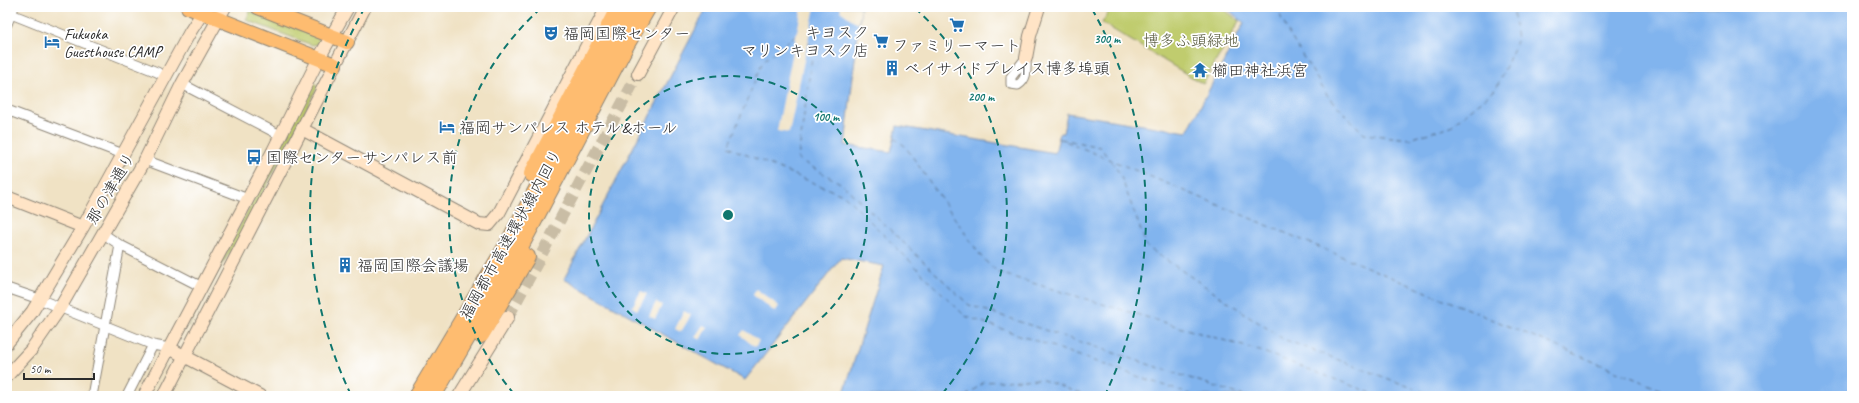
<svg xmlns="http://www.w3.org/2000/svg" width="1859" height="403" font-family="Caveat,'Klee One',sans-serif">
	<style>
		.green { fill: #c0cc6e; stroke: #767c4c }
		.water { fill: #81b4ee; stroke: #56708c }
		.pier { fill: #f0e2c4 }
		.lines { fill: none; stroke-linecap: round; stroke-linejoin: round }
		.ferry { stroke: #495b6f; stroke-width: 1; stroke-dasharray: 5 4; stroke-linecap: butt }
		.secondary-tunnel { stroke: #c9bda5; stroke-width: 12; stroke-dasharray: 12 6; stroke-linecap: butt }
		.street-casing { stroke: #8e8678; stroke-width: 11 }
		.secondary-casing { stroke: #8e8678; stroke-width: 14 }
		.primary-casing { stroke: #8e8678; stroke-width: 16 }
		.highway-casing { stroke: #8e8678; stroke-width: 18 }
		.street { stroke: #fff; stroke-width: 9 }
		.secondary { stroke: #ffe4c6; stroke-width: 12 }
		.primary { stroke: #febc70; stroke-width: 14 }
		.highway { stroke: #febc70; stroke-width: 16 }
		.ring { fill: none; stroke: #0f766e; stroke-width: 2; stroke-dasharray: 7 5 }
		.labels { text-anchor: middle; stroke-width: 3.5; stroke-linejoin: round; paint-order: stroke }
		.poi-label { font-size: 16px; fill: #2b2b2b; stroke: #fff; text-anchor: start }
		.park-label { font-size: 16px; fill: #585b3f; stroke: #fff }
		.street-label { font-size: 16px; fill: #2b2b2b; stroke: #fff }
		.centre { fill: #0f766e; stroke: #fff; stroke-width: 2 }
		.ring-label { font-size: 12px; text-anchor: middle; font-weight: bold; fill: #0f766e; stroke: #fff; stroke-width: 3.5; stroke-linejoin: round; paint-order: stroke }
	</style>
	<rect width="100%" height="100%" fill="#fff"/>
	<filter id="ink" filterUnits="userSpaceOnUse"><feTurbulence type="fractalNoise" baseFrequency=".025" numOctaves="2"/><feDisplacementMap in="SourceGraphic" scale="8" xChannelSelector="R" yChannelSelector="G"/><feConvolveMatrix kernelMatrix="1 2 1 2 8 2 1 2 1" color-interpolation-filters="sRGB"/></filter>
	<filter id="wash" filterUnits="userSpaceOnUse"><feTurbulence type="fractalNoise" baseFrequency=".012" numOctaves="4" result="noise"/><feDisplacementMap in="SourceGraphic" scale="16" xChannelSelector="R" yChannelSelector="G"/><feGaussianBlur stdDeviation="0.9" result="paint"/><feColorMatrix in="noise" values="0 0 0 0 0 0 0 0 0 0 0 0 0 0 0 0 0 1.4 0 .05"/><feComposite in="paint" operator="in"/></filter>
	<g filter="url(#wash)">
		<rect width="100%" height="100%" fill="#f0e2c4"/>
		<path class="green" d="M1111,7H1221L1239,21L1203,84L1102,23Z
			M250,11L317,36L321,44L312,45L246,20Z
			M314,83L318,86L241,235L219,269L188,326Z"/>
		<path class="water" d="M707,7H861L845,145L891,152L897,126L1055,153L1060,133H1063L1067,113L1187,132L1244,23L1225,7H1852V396H843L884,266L841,258L745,380L564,279Z"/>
		<path class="pier" d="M802,7H815L789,133L777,131Z
			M839,7H858L861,9L858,24L840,11L841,9Z
			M756,289L779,306L775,312L753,295Z
			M641,291L647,294L637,310L632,307Z
			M656,302L662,305L655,319L649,316Z
			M684,311L691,315L681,332L675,329Z
			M703,325L707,327L700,340L695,337Z
			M744,330L759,341L755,347L740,335Z"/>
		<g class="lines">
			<path class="ferry" d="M1276,7L1289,34L1327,95L1364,134L1410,139L1451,126L1496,89L1517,41L1513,7
				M796,35L763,61L728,147L845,196L965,316L1194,396
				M808,42L812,57L798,159L842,184L969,305L1244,396
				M894,138L905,146L983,259L999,273L1263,352L1379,396
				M1058,138L1676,396
				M1061,139L1100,147L1109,159
				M1111,161L1120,174L1147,247L1283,339L1434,396
				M966,396L984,382L1040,379L1087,396"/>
		</g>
	</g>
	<g filter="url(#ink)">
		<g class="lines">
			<path class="secondary-tunnel" d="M508,317L638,74"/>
			<g class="street-casing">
				<path id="street" d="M11,14L157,72L166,77
					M7,24L14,7
					M1026,58C1026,68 1028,79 1018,85L1011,84V77Z
					M182,84L280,135
					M7,110L123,154
					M145,160L248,199
					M120,245L202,287
					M7,288L39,299L153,345L169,348
					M92,396L120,245L102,233
					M127,396L153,345"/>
			</g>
			<g class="secondary-casing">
				<path id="secondary" d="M1026,58L1030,36L1039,7
					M638,74L674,7
					M302,129L479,224L489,225L499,213L607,7
					M7,197L83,227
					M7,343L32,312L83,227L190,32L206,7
					M169,348L260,396
					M7,376L31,350L60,308L145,160L182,84L225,7
					M144,396L273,151L319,58L348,7
					M164,396L365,7
					M459,396L508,317"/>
			</g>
			<g class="primary-casing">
				<path id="primary" d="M188,7L335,65
					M258,7L347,42"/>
			</g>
			<g class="highway-casing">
				<path id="highway" d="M532,174L619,7
					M481,335L527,257
					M417,396L509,242L633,7
					M433,396L520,247L626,45L648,7"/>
			</g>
			<use href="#street" class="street"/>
			<use href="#secondary" class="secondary"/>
			<use href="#primary" class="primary"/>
			<use href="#highway" class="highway"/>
		</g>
	</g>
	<g class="ring">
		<circle cx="728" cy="215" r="139"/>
		<path d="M514 394A279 279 0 0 1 541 8M915 8A279 279 0 0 1 942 394"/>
		<path d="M351 395A418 418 0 0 1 364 9M1092 9A418 418 0 0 1 1105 395"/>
	</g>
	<defs>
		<g id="supermarket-bare" transform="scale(1.2)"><path d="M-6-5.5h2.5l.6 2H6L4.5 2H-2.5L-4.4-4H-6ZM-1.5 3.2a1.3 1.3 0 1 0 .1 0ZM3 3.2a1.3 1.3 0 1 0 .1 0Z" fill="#1f6fb2" stroke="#fff" stroke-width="2.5" paint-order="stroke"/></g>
		<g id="theatre-bare" transform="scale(1.2)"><path d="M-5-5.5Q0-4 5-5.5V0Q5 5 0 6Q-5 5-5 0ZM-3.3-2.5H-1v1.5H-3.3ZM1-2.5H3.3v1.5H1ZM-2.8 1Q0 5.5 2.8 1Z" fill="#1f6fb2" stroke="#fff" stroke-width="2.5" paint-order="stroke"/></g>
		<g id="hotel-bare" transform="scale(1.2)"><path d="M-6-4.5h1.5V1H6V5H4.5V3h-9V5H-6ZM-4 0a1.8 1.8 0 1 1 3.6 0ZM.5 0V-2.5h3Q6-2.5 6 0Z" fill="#1f6fb2" stroke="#fff" stroke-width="2.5" paint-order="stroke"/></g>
		<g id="building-bare" transform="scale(1.2)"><path d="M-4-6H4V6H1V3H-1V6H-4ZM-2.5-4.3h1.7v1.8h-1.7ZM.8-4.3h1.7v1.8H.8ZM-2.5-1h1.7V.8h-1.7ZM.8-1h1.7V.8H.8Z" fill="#1f6fb2" stroke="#fff" stroke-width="2.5" paint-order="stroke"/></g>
		<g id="temple-bare" transform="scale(1.2)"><path d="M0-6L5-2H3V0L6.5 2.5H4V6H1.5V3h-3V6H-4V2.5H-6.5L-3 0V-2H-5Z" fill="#1f6fb2" stroke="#fff" stroke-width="2.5" paint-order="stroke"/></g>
		<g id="bus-bare" transform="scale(1.2)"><path d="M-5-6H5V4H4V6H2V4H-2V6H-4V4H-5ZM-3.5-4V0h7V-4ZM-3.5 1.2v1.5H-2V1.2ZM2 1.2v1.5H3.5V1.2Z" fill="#1f6fb2" stroke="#fff" stroke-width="2.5" paint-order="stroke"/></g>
	</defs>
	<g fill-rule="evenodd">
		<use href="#supermarket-bare" x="957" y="25"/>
		<use href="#theatre-bare" x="551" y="33"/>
		<use href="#supermarket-bare" x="881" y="41"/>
		<use href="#hotel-bare" x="52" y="42"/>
		<use href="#building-bare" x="892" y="68"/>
		<use href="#temple-bare" x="1200" y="70"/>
		<use href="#hotel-bare" x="447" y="127"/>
		<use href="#bus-bare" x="254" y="157"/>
		<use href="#building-bare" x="345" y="265"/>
	</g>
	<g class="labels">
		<g class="poi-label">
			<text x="869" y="38" text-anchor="end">キヨスク<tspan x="869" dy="18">マリンキヨスク店</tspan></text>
			<text x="64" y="39">Fukuoka<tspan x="64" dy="18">Guesthouse CAMP</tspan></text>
			<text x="563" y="39">福岡国際センター</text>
			<text x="957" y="51" text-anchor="middle">ファミリーマート</text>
			<text x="904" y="74">ベイサイドプレイス博多埠頭</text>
			<text x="1212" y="76">櫛田神社浜宮</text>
			<text x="459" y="133">福岡サンパレス ホテル&amp;ホール</text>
			<text x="266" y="163">国際センターサンパレス前</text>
			<text x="357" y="271">福岡国際会議場</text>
		</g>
		<g class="park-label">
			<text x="1191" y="46">博多ふ頭緑地</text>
		</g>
		<g class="street-label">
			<text transform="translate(110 188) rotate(-60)" y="6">那の津通り</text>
			<text transform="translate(510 234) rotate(-61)" y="6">福岡都市高速環状線内回り</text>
		</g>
	</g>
	<circle cx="728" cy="215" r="6" class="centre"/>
	<g class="ring-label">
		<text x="1107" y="43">300 m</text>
		<text x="981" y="101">200 m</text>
		<text x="826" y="121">100 m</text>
	</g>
	<rect width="1859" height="403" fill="none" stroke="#fff" stroke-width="24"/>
	<path d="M24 373v6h70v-6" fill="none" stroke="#2b2b2b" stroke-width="2"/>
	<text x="30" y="373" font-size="12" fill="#2b2b2b" stroke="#ffffff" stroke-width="3" paint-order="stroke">50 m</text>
</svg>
